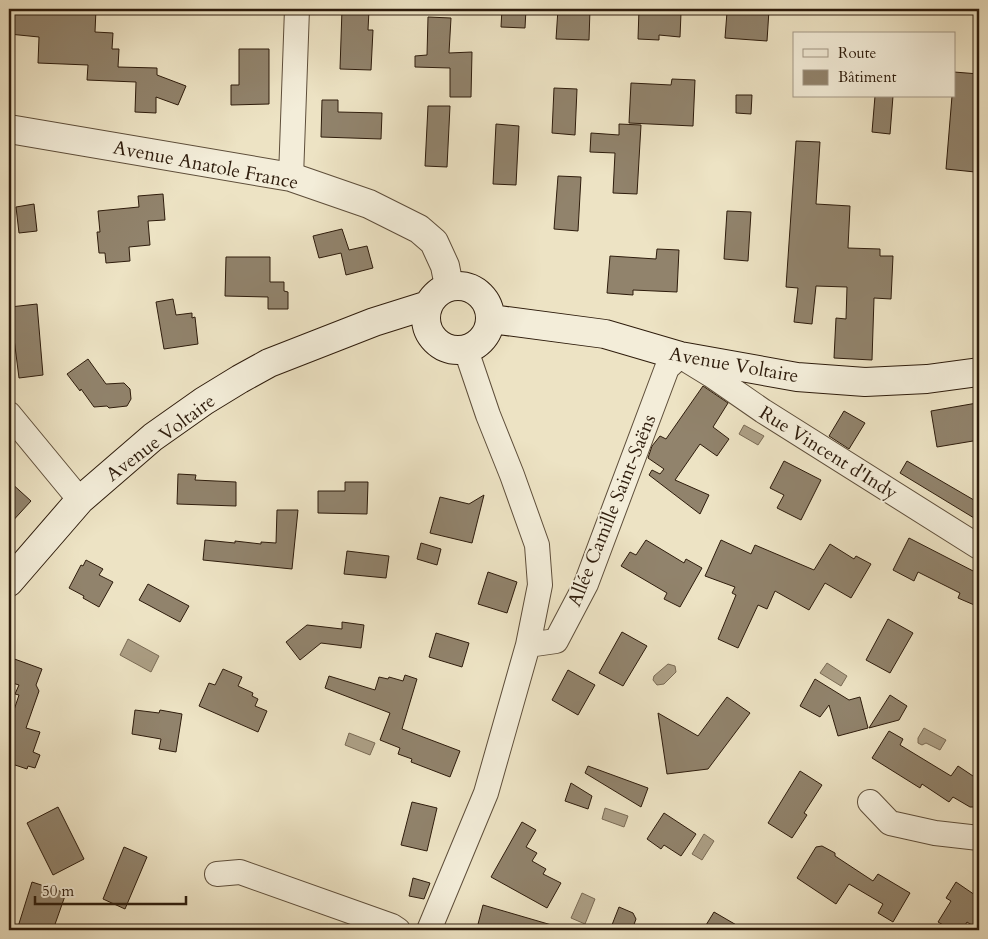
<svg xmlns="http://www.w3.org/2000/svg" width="988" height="939" font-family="Cardo,serif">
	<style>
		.water { fill: #ac9f85; stroke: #7a6b55 }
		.building { fill: #91836c; stroke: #2e1c0c }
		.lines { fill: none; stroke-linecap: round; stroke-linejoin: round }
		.minor-casing { stroke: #5e4e3a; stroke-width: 26 }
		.tertiary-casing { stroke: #5e4e3a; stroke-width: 30 }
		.secondary-casing { stroke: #2e1c0c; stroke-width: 30 }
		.minor { stroke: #f3edd9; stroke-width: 24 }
		.tertiary { stroke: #f3edd9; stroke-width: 28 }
		.secondary { stroke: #f3edd9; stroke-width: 28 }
		.labels { text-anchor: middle; stroke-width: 4; stroke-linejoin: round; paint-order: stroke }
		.street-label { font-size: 19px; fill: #2e1c0c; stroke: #f3edd9 }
	</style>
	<rect width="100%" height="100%" fill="#ede3c4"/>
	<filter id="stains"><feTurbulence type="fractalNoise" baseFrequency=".004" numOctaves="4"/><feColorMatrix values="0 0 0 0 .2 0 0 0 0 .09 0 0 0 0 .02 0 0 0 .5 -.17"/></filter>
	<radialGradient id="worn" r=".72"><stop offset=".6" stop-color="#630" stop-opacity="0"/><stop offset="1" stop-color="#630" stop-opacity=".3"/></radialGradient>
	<path class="water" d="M744,425L764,436L758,445L739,434Z
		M128,639L159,656L151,672L120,655Z
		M827,663L847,676L841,686L820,673Z
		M668,664L675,666L676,672L664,684L657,685L653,680L654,676Z
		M924,728L946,740L940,750L926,743L922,745L918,743V738Z
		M349,733L375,743L370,755L345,745Z
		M605,808L628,816L624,827L602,819Z
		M704,834L714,841L702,860L692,854Z
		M582,893L595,899L585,924L571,918Z"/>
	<path class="building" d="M38,9H96L95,32L113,33L112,49H119L118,67L157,68V75L186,86L178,105L156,97V113L135,112L136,82L87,80L88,65L38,63L39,37L9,34V10L38,13Z
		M342,9L369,10L368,30H373L371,70L340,69Z
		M502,9H526L525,28L501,27Z
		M558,9H590L589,40L556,39Z
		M639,9H671V12L681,13L680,37L659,35V40L638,39Z
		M745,9L769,10L767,41L725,38L727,12L744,13Z
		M428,17L451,18L449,53L472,52L471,97H450V68L415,67V56L427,55Z
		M239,49H269V104L231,105V85H239Z
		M954,72L979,74V111L975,172L946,169L952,96H954Z
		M672,79L695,80L693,126L629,123L631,83L671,85Z
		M554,88L577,89L575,135L552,133Z
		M736,95H752L751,114L736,113Z
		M875,96H893L890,134L872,132Z
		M322,100H338V112L382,113L381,139L321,137Z
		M428,106H450L447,167L425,166Z
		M496,124L519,126L516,185L493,184Z
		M619,124L641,125L637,194L613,193L615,153L590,152L591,133L619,135Z
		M796,141L820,142L816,204L850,206L848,248L880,249V256H893L891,299L874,298L872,360L834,358L836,318L846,319L847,287L816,286L812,324L794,322L798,288L786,287Z
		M558,176L581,177L578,231L554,229Z
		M163,194L165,220L148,221L150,245L129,247L130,261L106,263L105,253H99L97,232H100L98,211L139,207L138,196Z
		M34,204L37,231L19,233L16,207Z
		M727,211L751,212L748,261L724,259Z
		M342,229L349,250L367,246L373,268L346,275L341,253L319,258L313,236Z
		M657,249L679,250L677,292L633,290V295L607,293L610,256L656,259Z
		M226,257H270V282H284V291L288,292V309H268V297L225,296Z
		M173,299L176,315L192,313V318L195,317L198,344L164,349L156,302Z
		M37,304L43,375L19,378L10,307Z
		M88,359L106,384L124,383L130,389L131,399L127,406L109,408L107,406L94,407L81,389L80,391L67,374Z
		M703,386L728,403L713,427L729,439L717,456L700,444L675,480L709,495L700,514L649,475L652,470L660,474L664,469L648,458L652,446L660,436L666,439Z
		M977,403L979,415V440L937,447L931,411Z
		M844,411L865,423L849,449L829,436Z
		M784,461L821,480L801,520L777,508L784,495L770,488Z
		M907,461L979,503V521L900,473Z
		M178,474L196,475L195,480L236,482V506L177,504Z
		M9,481L31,501L9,525Z
		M345,482H368L367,514L318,513V491H345Z
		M484,495L472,543L430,533L440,497L469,504Z
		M277,510H298L292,569L203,560L205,540L235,543V541L261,544V542L276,543Z
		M909,538L979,574V607L958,598L960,593L918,572L914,581L893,570Z
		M646,540L684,563L686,559L702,568L680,607L664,599L667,593L621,566L630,552L636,555Z
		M721,540L751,554L755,545L814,570L830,544L854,559L856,556L871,564L851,598L825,583L809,610L775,591L767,609L758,605L738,648L718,639L736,595L732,593L735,587L705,576Z
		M421,543L441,549L437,565L417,559Z
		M347,551L389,556L386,578L344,574Z
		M86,560L103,569L99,575L113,582L99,607L83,598L84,596L69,588L81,565L83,566Z
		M488,572L517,582L507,613L478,604Z
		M148,584L189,606L180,622L139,600Z
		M888,619L913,633L890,673L866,660Z
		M342,622L364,625L361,648L321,643L300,660L286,642L307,625L342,629Z
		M622,632L647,646L623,686L599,673Z
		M436,633L469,643L462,667L429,657Z
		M9,657L42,669L36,685L39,691L26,728L40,732L33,752L40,755L35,768L28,766L27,769L9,763V725L19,695L15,694L19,685L9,682Z
		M223,669L242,677L238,686L253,693L252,696L258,699L255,706L267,711L258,732L199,706L209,683L215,685Z
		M568,670L595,685L578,715L552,700Z
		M405,675L417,679L402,729L460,751L450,777L411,762L412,759L398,754L400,748L380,740L390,713L325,688L329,676L375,690L379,677L388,679L389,677L403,681Z
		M815,679L849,700L860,697L868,728L838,736L829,705L820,717L800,706Z
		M890,695L907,706L899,720L869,728Z
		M727,697L750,713L708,769L667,774L658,713L698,736Z
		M135,710L159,713L160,710L182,714L176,752L159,749L161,739L132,734Z
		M889,731L903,739L900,745L951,776L958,766L979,780V801L975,807H970L953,797L949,802L922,784L920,788L872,758Z
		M588,766L648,788L641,807L585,773Z
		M800,771L822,785L804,813L807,815L792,838L768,823Z
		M571,783L592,796L588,809L565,801Z
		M412,802L437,808L427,851L401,845Z
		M58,807L84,859L53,875L27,823Z
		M664,813L696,834L681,856L664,845L661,849L647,839Z
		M522,822L536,830L526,847L537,853L532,861L546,869L543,874L561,883L547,908L491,877Z
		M822,846L835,853V856L873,881L878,874L910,893L893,922L878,913L883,904L849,884L836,904L797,878L816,847Z
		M124,847L147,857L125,909L103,899Z
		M413,878L430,883L424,899L409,896Z
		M32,882L66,893L53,930H17Z
		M956,882L975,895L974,896L979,901V930L967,922L962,930H952L938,922L951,901L946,898Z
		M483,905L555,926L554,930H478V928H477Z
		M619,907L633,913L636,919L632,930H610Z
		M714,912L745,930H703Z"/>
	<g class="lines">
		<g class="minor-casing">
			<path id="minor" d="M291,177L297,9
				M9,414L80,500
				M528,645L556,641L586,584L667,368L680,356L711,375L763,411L979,547
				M870,802L890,823L935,833L979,838
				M217,874L240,872L392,926L398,930
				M429,930L486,793L528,645L540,585L537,545L512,475L488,415L466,350"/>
		</g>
		<g class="tertiary-casing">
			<path id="tertiary" d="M9,129L291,177L369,204L419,229L434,242L445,266L449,286"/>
		</g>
		<g class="secondary-casing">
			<path id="secondary" d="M426 318a32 32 0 1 1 64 0a32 32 0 1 1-64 0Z
				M491,319L605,334L680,356L797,377L865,382L927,379L979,372
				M9,582L80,500L153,437L204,401L240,379L269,363L374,322L428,305"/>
		</g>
		<use href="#minor" class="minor"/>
		<use href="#tertiary" class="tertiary"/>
		<use href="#secondary" class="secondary"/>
	</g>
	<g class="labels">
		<g class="street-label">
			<text transform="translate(206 164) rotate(11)" y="7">Avenue Anatole France</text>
			<text transform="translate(734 364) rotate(10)" y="7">Avenue Voltaire</text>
			<text transform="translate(160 437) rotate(-37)" y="7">Avenue Voltaire</text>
			<text transform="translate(829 452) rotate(32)" y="7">Rue Vincent d'Indy</text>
			<text transform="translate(611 510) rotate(-68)" y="7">Allée Camille Saint-Saëns</text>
		</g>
	</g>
	<rect width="988" height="939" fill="none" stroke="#ede3c4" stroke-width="30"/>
	<rect x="10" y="10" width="968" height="919" fill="none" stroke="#2e1c0c" stroke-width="2.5"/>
	<rect x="15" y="15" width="958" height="909" fill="none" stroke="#2e1c0c"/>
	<rect x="793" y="32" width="162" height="65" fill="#f3edd9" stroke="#a49987"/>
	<rect x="803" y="49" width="25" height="8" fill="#f3edd9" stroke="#a49987"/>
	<text x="838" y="58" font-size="15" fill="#2e1c0c">Route</text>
	<rect x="803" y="70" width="25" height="15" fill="#91836c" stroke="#a49987"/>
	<text x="838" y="82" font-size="15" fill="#2e1c0c">Bâtiment</text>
	<path d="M35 896v8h151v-8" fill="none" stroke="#2e1c0c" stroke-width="2.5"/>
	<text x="42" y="896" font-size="15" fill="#2e1c0c" stroke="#f3edd9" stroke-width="4" paint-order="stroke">50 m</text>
	<rect width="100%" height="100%" filter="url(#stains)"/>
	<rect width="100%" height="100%" fill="url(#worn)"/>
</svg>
